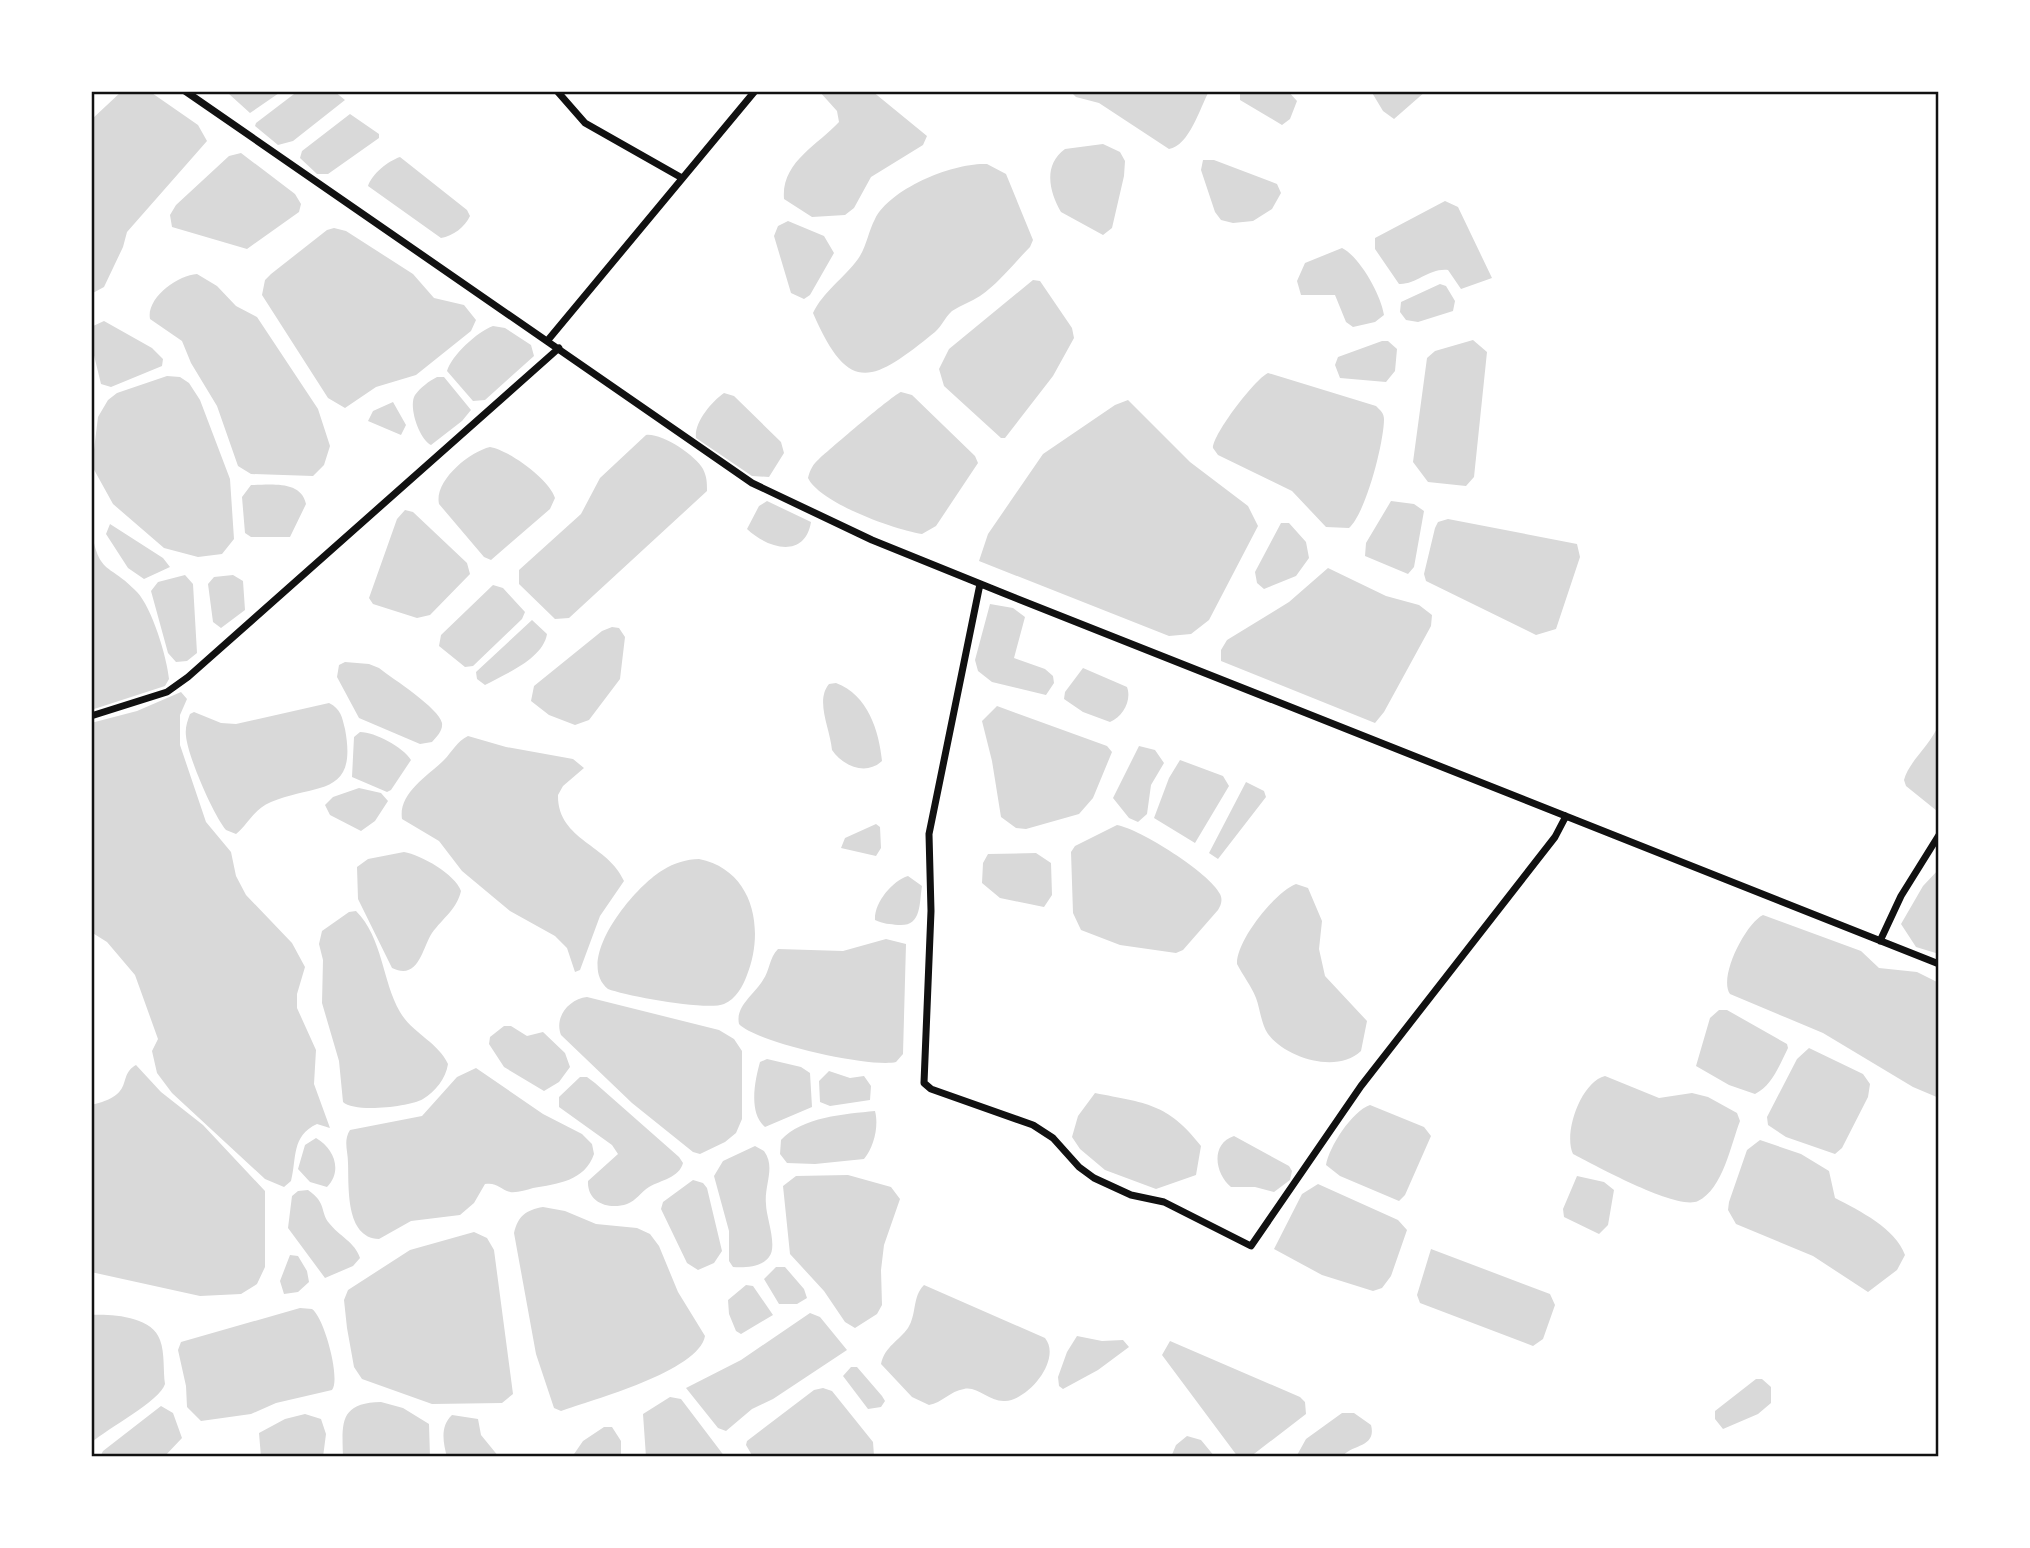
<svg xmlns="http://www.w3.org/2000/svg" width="2030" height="1548" font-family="Rubik,sans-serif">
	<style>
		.water { fill: #d9d9d9 }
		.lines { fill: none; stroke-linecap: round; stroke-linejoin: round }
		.minor { stroke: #111; stroke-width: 7 }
		.neatline { fill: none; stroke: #111; stroke-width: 2.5 }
	</style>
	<rect width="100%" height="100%" fill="#fff"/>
	<path class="water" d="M122,91H149L198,125L207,141L127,232L123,247L104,287L91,294V120Z
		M231,91H282L250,113L229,94Z
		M298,91H334L345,100L293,141L278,145L255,126L256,123Z
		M819,91H872L927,136L923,145L871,177L854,208L845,215L812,217L784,199C781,162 818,145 839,122L837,111Z
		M1209,91C1200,108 1189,146 1169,149L1099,103L1076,97L1071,92Z
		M1240,91H1288L1297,101L1290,119L1282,125L1240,100Z
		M1371,91H1426L1394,119L1383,111Z
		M350,114L379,134V138L328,174H317L300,158L302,151Z
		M1103,144L1120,152L1125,161L1124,176L1112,228L1103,235L1061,212C1049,191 1043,165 1065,149Z
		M241,153L295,194L301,204L299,212L247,249L172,227L170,215L176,205L229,156Z
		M400,157L467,210L470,216C465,227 453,236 441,238L368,186C372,174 388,161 400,157Z
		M1203,160H1214L1277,184L1281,193L1272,209L1253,221L1233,223L1221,220L1215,212L1201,170Z
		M987,164L1006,174L1033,240L1030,247C1014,263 999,283 980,296C971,302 961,305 952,311C945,317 942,326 935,332C872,383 849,396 813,313C823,292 844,278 858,259C867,246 868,232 875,219C890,188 955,162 987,164Z
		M1445,201L1458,207L1492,278L1461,289L1448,270C1429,268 1416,285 1399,284L1375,249V238Z
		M788,221L824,236L834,253L810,295L804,299L791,293L774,236L778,226Z
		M334,228L346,231L413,274L434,298L464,305L476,320L471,331L416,375L376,387L345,408L328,398L262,295L265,280L271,274L327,230Z
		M1342,248C1360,257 1381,295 1384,315L1375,322L1353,327L1346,322L1335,295H1301L1297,281L1305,263Z
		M197,274L217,286L236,306L257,317L318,409L330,446L324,465L313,476L251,474L238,466L217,406L191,363L182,341L150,319C146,298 178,275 197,274Z
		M1033,280L1040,281L1072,328L1074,338L1053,376L1005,438H1001L944,386L939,369L949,349Z
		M1440,284L1446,286L1455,301L1453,311L1418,322L1406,320L1400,312L1401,302Z
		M104,321L152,348L163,359L162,366L111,387L101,384L91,343V327Z
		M493,326L505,328L531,345L534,356L485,400L473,401L447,371C452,355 477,332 493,326Z
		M1473,340L1487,352L1474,477L1466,486L1428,482L1413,462L1427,358L1435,351Z
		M1382,341H1388L1397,349L1395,371L1386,382L1340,378L1335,365L1338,357Z
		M1268,373L1376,406C1380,410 1384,413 1384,419C1384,442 1366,513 1349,528L1326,527L1292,491L1218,455L1213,448C1213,434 1255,379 1268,373Z
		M167,376L180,377L189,383L200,400L230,479L234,539L222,554L198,557L164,548L113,504L92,466L98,417L108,400L117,393Z
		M437,377H444L471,410L462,421L431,445C419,439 408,406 415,395C420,388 429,381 437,377Z
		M901,392L912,395L975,456L978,463L936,526L922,534C895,530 820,503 808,478C810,470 813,464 819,459C830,449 894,394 901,392Z
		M724,393L734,396L781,442L784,453L769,477L752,476L696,438C694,423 711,402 724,393Z
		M1128,400L1190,462L1248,506L1258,526L1209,620L1191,634L1169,636L979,561L988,534L1043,454L1115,405Z
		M393,402L406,425L401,435L368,421L373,411Z
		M646,435C662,433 695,455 703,469C707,477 707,483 707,491L569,618L555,619L519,584V570L581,514L600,478Z
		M490,447C509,450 550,480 555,498L550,509L491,560L484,557L439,504C434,481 469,452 490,447Z
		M251,485C270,485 301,480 306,504L290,537H251L245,533L242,497Z
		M767,501L811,522C805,559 768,549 747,529L759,506Z
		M1391,501L1414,504L1424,511L1414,567L1408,574L1365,556L1366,543Z
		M405,510L413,512L467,563L470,574L430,615L417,618L373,604L369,598L397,519Z
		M1448,519L1577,544L1580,557L1556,629L1536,635L1426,581L1424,574L1435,528L1438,522Z
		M1281,523H1289L1306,542L1309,558L1296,576L1264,589L1257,583L1255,572Z
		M110,524L163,558L170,567L144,579L128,568L106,534Z
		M91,528C99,577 109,562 137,592C152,608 167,657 169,679L165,686L91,710Z
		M1328,568L1386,596L1419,605L1432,615L1431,626L1384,712L1375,723L1221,661V650L1227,640L1289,602Z
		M185,575L193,584L197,653L187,661L176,662L168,653L151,591L158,582Z
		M233,575L243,581L245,610L221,628L213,622L208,584L214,577Z
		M493,585L503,588L525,612L522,619L473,666L465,667L439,646L441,635Z
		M990,604L1013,608L1025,617L1014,658L1045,669L1053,676L1054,683L1046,695L992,682L978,671L975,660Z
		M532,620L547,634C543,659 505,674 485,685L477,679L476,672Z
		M612,627L619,628L625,637L620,679L589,720L575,725L549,715L531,701L534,686L602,631Z
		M345,662L369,664L379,668C393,679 439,708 442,723C443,731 437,736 432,742L420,744L359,718L337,677L339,665Z
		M1083,668L1127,687C1132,700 1123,717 1110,722L1083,712L1064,699L1065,692Z
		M836,683C868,695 879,731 882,761C866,776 843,766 832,750C830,728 815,701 829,684Z
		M181,692L187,699L180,715V745L206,822L231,852L236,876L246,895L292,943L305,967L297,994V1008L316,1050L314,1084L330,1128L317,1124C291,1136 297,1158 291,1181L284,1187L265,1179L172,1093L157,1073L152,1051L158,1039L135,975L107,942L91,932V723L137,711Z
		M329,703C341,709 342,717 345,729C358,798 316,783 271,802C254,809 249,823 236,834L226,830C213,814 188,757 186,736C185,728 187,722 190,714L194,712L221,723L236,724Z
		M997,706L1107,746L1112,752L1093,798L1079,814L1026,829L1016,828L1001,817L992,761L982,721Z
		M1939,724V810L1937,811L1906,786L1904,780C1909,761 1930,746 1939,724Z
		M360,732C375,732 403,747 411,760L391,790L387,792L352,777L354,737Z
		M468,736L506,747L573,759L584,768L563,786L558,795C557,840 609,845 624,881L600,916L580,970L575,972L567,948L555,936L510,911L462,871L439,841L402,819C398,793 428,776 444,760C452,752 457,741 468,736Z
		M1139,746L1155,750L1164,763L1151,785L1147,814L1138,822L1129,818L1113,798Z
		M1180,760L1223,776L1229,786L1195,843L1154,818L1169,778Z
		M1246,782L1264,791L1266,797L1218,859L1209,853Z
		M359,788L381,793L388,801L375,821L361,831L330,815L325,805L333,797Z
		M876,824L880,827L881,848L876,856L841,848L845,838Z
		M1117,825C1140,829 1210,873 1220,894C1223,900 1221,905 1218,910L1183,950L1176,953L1120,945L1081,930L1073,913L1071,852L1075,846Z
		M404,852C421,855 455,874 461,891C457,909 443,918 432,933C422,948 419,981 392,968L358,899L357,867L368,859Z
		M1036,853L1051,863L1052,895L1044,907L1000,898L982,883L983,863L988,854Z
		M699,859C754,870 765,930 747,975C743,986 736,999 724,1004C707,1011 626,996 608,989C573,960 635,886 663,870C674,863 687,859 699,859Z
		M1939,869V954L1916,947L1901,924L1923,886Z
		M908,876L922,886C919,904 922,927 898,925C890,924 883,924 875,920C874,903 892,881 908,876Z
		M1296,884L1308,888L1322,921L1319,949L1325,976L1367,1021L1361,1051C1337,1074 1286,1058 1268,1034C1261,1024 1260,1008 1256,998C1251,985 1243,976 1237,964C1236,941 1275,892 1296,884Z
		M356,911C383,938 382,981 400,1012C412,1033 438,1042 448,1064C446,1078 435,1092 423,1099C409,1107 354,1113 343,1102L339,1061L322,1003L323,960L319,944L322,931L349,912Z
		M1763,915L1861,951L1879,968L1917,972L1939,983V1098L1913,1087L1823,1033L1730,994C1718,977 1746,923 1763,915Z
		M886,939L906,944L903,1054L896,1062C871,1068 757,1043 739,1024C735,1006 755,994 763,980C770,970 769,958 778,949L843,951Z
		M587,997L719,1030L734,1039L742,1051V1119L736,1133L725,1142L700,1154L693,1152L632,1103L561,1035C554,1017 569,999 587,997Z
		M1719,1010H1727L1787,1044L1788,1048C1780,1064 1772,1086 1755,1094L1729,1085L1696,1066L1710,1018Z
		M504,1026H511L527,1036L543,1032L565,1053L570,1067L559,1082L544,1091L504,1067L489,1044L490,1037Z
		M1809,1048L1863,1074L1870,1084L1868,1097L1842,1148L1835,1154L1786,1137L1768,1125L1767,1117L1797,1059Z
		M767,1059L801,1067L810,1073L812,1107L765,1127C748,1113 755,1080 760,1062Z
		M136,1065L161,1092L203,1125L265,1191V1267L257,1284L241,1294L200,1296L91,1272V1105C137,1095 116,1076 136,1065Z
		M476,1068L543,1114L582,1134L592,1144L594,1154C585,1181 557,1184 533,1188C526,1190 517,1193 510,1192C500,1189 497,1182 485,1184L474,1203L460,1215L411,1221L379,1239C345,1238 349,1186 348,1163C348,1151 343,1141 350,1130L422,1116L457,1077Z
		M829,1071L850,1078L864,1076L871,1086L870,1100L830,1106L820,1102L819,1081Z
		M1605,1076L1659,1098L1692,1093L1708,1097L1737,1113L1740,1121C1731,1144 1723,1189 1698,1201C1677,1211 1595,1165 1573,1154C1563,1133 1581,1082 1605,1076Z
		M580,1077H587L595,1083L679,1157L683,1163C679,1178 661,1180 649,1187C641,1192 636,1201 627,1204C609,1210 587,1203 588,1181L618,1154L612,1145L559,1107V1097Z
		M1095,1093C1145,1103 1168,1103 1201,1146L1196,1175L1156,1189L1105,1170L1080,1149L1072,1137L1078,1116Z
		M1370,1105L1424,1127L1431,1136L1405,1195L1399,1201L1340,1176L1326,1165C1329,1147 1352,1111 1370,1105Z
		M875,1111C879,1126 874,1147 864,1159L815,1164L787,1163L780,1154L781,1140C802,1117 845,1114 875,1111Z
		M1234,1136L1289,1166L1292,1171L1290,1180L1274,1192L1255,1187H1231C1215,1174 1210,1144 1234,1136Z
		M316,1138C334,1148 343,1171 327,1187L310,1182L298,1169L305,1145Z
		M1760,1140L1801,1154L1829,1171L1835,1198C1860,1211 1895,1228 1905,1255L1897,1270L1868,1292L1813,1256L1736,1224L1728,1210L1729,1202L1747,1150Z
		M755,1146L764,1151C776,1167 764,1185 766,1204C766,1217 778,1246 769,1257C762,1267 744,1268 733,1267L729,1261V1231L714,1176L723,1161Z
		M848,1175L891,1187L900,1199L884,1245L881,1270L882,1305L877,1314L855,1328L845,1322L824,1291L790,1254L783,1186L796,1176Z
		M1577,1176L1604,1182L1614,1190L1608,1225L1599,1234L1564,1217L1563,1209Z
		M693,1180L703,1183L707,1188L722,1251L714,1263L698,1270L687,1263L661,1209L663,1202Z
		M1318,1184L1398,1220L1407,1230L1391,1276L1382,1288L1373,1291L1322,1275L1274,1249L1302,1194Z
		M308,1190C327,1203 320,1212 329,1223C339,1236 355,1242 360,1258L353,1266L325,1278L288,1228L292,1196L298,1191Z
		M543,1207L565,1211L596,1224L637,1228L650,1234L659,1246L678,1292L705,1336C699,1371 592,1400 561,1411L554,1408L536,1354L514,1233C518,1216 526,1210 543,1207Z
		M474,1232L487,1238L494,1250L513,1394L502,1403L432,1404L362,1379L354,1367L347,1328L344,1300L348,1290L410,1250Z
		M1431,1249L1550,1294L1555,1305L1543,1339L1533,1346L1420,1303L1417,1295Z
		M290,1255L298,1256L307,1271L309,1282L298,1292L284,1294L280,1281Z
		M776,1267H785L804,1289L807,1298L797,1304H779L764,1279Z
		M746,1285L753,1286L773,1315L741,1334L736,1331L729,1314L728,1300Z
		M924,1285L1045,1338C1062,1359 1029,1400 1005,1401C989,1402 978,1386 964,1389C950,1391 942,1403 929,1405L912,1397L881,1364C885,1346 899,1341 908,1328C917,1314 912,1297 924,1285Z
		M300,1308L312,1309C324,1317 341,1379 332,1390L276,1403L251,1414L201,1421L187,1407L186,1386L178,1350L181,1342Z
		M810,1313L820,1317L847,1350L773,1399L752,1409L726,1431L718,1428L686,1388L741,1360Z
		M91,1315C111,1314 152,1316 160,1340C165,1353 163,1371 165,1384C160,1401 108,1428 91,1443Z
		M1077,1336L1102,1341L1123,1340L1129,1347L1098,1370L1063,1389L1059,1386L1058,1377L1067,1352Z
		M1170,1341L1300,1397L1305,1402L1306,1414L1250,1457H1238L1162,1355Z
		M851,1367H857L882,1396L885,1401L881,1407L868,1409L843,1376Z
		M1756,1379H1762L1771,1387V1403L1758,1414L1723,1429L1715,1419V1411Z
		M823,1388L832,1391L873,1442L874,1456L753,1457L746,1445L747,1441L814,1390Z
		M670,1397L681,1399L725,1457H646L643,1414Z
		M381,1402L403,1408L429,1424L430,1457H343C342,1423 339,1403 381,1402Z
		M161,1406L173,1413L182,1438L164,1457H100L103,1451Z
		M1342,1413H1354L1371,1425C1377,1448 1351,1444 1342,1457H1296L1306,1439Z
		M305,1414L321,1419L326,1434L323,1457H261L259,1433L285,1419Z
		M452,1415L478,1419L481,1435L499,1457H447C443,1442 440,1426 452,1415Z
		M604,1427H612L621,1441V1457H572L583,1441Z
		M1187,1436L1201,1440L1215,1457H1171L1176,1445Z"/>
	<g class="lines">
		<path class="minor" d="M185,91L752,483L872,540L1003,593L1939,964
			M557,91L585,123L682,178
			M548,340L755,91
			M980,584L929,834L931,911L924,1083L931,1089L1033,1125L1053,1138L1079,1167L1094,1178L1131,1195L1164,1202L1251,1246L1361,1086L1555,837L1566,816
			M91,716L167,692L188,677L559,348
			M1880,941L1901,896L1939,835"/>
	</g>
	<rect width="2030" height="1548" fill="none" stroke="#ffffff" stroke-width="186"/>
	<rect x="93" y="93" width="1844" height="1362" class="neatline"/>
</svg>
